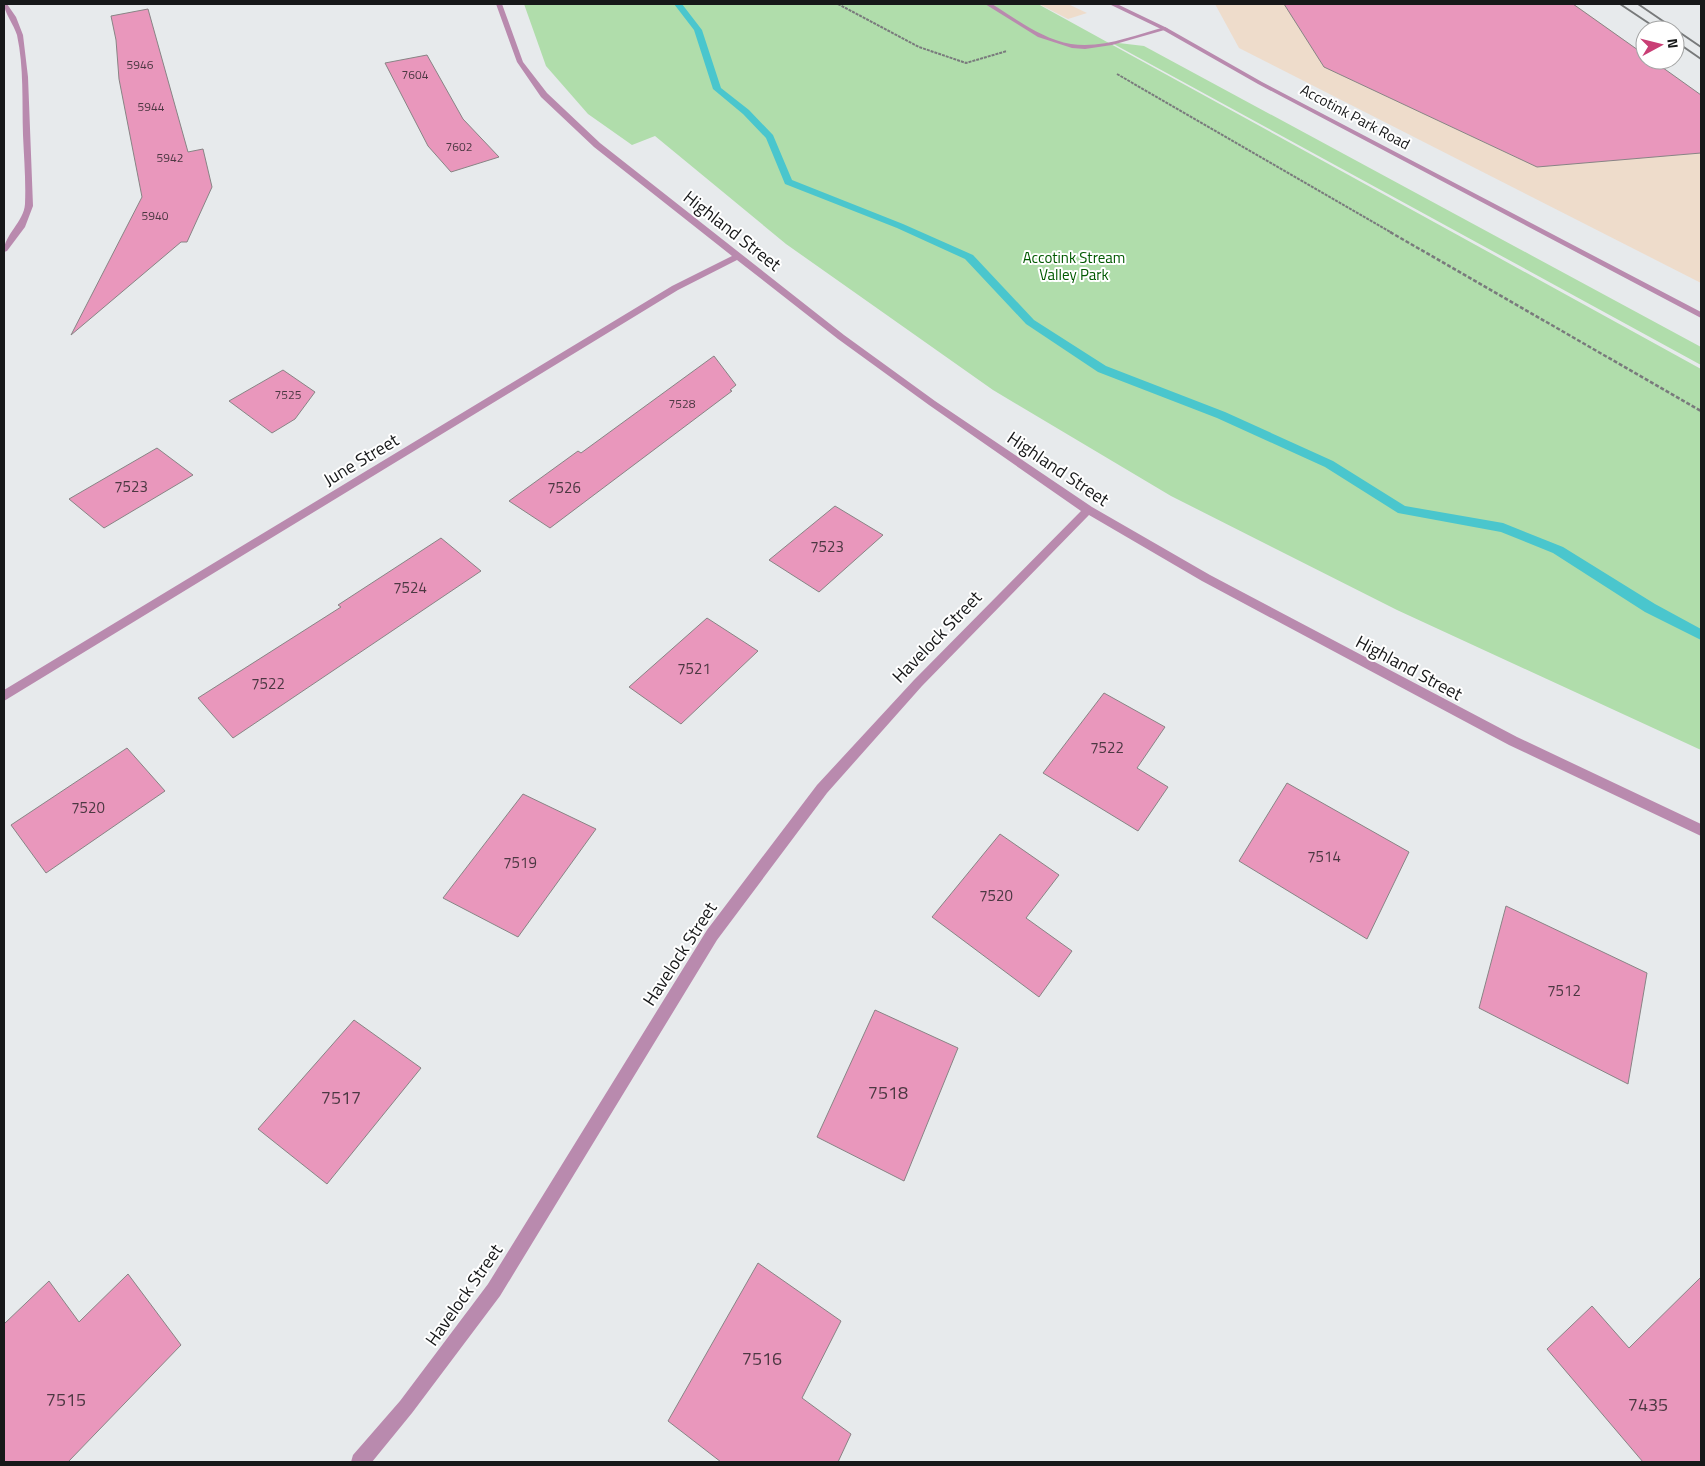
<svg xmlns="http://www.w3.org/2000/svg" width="1705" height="1466" font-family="'Titillium Web',sans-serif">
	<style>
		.industrial { fill: #eedccb }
		.green { fill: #b0ddab }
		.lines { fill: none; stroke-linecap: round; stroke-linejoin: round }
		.stream { fill: #4ac6cd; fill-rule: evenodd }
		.building { fill: #e997bc; stroke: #888485 }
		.path-far1 { stroke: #797a7c; stroke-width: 2; stroke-dasharray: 3 1; stroke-linecap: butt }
		.path { stroke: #797a7c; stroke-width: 2.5; stroke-dasharray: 4 2; stroke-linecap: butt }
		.lane { fill: #b98aae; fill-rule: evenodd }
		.street { fill: #b98aae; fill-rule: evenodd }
		.rail { stroke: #77797a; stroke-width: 2 }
		.labels { text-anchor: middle; stroke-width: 4; stroke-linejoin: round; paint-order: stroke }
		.far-number-label { font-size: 12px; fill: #4c3842 }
		.far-street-label { font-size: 15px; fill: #171819; stroke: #fff }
		.far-park-label { font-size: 15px; fill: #005900; stroke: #fff }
		.number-label { font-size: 15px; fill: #4c3842 }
		.street-label { font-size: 18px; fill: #171819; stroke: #fff }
		.near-number-label { font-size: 18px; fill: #4c3842 }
	</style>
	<rect width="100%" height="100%" fill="#e7eaec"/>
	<path class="industrial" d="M1039,4H1068L1087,13L1068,19Z
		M1215,4H1574L1645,55V60H1652L1701,96V283L1239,48Z"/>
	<path class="green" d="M524,4H1038L1701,369V750L1397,610L1171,496L993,390L786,244L655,136L632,145L588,114L546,66Z
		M1110,42L1144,46L1701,347V365Z"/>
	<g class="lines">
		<path class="stream" d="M674,4H682L702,30L721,88L749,110L773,135L792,180L903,224L973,255L1034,320L1106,366L1225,412L1333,461L1405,506L1503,523L1563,547L1655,604L1701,629V640L1645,612L1553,553L1501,532L1398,513L1325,467L1217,418L1098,372L1026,324L965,259L897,228L785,184L766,138L743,114L713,89L694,30Z"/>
	</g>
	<path class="building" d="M1284,4H1573L1645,55V60H1652L1701,95V153L1537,167L1324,67Z
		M148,9L188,152L203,149L212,187L187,242H181L71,335L142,197L119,79L116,40L111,16Z
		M427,55L463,119L499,157L451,172L428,146L385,63Z
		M714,356L736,385L730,390L732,391L550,528L509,501L578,451L581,453Z
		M283,370L315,392L295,419L272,433L229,401Z
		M157,448L193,475L104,528L69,499Z
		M835,506L883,535L819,592L769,560Z
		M441,538L481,571L233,738L198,698L341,607L338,605Z
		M707,618L758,651L681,724L629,687Z
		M1104,693L1165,727L1137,768L1168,787L1138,831L1043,773Z
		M127,748L165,791L46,873L11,825Z
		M1287,783L1409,852L1367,939L1239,861Z
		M523,794L596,829L518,937L443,898Z
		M1000,834L1059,875L1026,918L1072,951L1039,997L932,917Z
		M1506,906L1647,973L1628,1084L1479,1008Z
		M875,1010L958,1048L904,1181L817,1137Z
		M354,1020L421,1068L327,1184L258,1129Z
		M758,1263L841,1321L802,1398L851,1434L838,1462H721L668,1421Z
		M128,1274L181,1345L68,1462H4V1324L49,1281L79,1322Z
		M1701,1277V1462H1643L1547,1349L1592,1306L1629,1348Z"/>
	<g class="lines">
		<path class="path-far1" d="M838,4L919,47L966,63L1007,51
			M1117,74L1392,233"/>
		<path class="path" d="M1390,232L1701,411"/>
		<path class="lane" d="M985,4H992C1016,19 1042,39 1071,44C1102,49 1135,35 1165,27L1168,29L1112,45L1085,49L1072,48L1038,37Z"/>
		<path class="street" d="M4,4H7L16,17L23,35L28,77L33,206L25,227L7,251L4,252C3,236 24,222 25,204C26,181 24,158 23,135C22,102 24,67 17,35C14,25 4,12 4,4Z
			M496,4H502L523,62L547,93L600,143L844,335L935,401L1092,507L1210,575L1517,737L1701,824V836L1509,745L1202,581L1089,515L922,686L827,793L717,940L500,1296L412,1413L372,1462H351L353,1455L400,1401L488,1284L707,930L817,785L914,680L1081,511L929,405L838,339L737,260L678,290L4,701V690L672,286L732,256L594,147L541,97L517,62Z
			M1109,4H1117L1167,28L1262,82L1701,312V318L1258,84L1163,30Z"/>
		<path class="rail" d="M1620,4L1659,30
			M1638,4L1701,47
			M1675,41L1701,59"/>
	</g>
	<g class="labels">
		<g class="far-number-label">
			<text x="140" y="69">5946</text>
			<text x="415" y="79">7604</text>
			<text x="151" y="111">5944</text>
			<text x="459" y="151">7602</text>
			<text x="170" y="162">5942</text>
			<text x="155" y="220">5940</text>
			<text x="288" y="399">7525</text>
			<text x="682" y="408">7528</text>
		</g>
		<g class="far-street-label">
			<text transform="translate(1355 117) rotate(28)" y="5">Accotink Park Road</text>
		</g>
		<g class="far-park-label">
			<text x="1074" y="263">Accotink Stream<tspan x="1074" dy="17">Valley Park</tspan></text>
		</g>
		<g class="number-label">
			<text x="131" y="492">7523</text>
			<text x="564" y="493">7526</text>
			<text x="827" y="552">7523</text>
			<text x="410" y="593">7524</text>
			<text x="694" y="674">7521</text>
			<text x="268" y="689">7522</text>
			<text x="1107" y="753">7522</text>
			<text x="88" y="813">7520</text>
			<text x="1324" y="862">7514</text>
			<text x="520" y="868">7519</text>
			<text x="996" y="901">7520</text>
			<text x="1564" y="996">7512</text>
		</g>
		<g class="street-label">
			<text transform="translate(732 231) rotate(38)" y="6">Highland Street</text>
			<text transform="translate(361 460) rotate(-31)" y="6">June Street</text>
			<text transform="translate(1058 469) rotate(34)" y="6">Highland Street</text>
			<text transform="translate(937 637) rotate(-46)" y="6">Havelock Street</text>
			<text transform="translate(1409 668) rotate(28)" y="6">Highland Street</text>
			<text transform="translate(680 954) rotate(-57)" y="6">Havelock Street</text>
			<text transform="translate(464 1295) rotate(-55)" y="6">Havelock Street</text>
		</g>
		<g class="near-number-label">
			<text x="888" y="1099">7518</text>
			<text x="341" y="1104">7517</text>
			<text x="762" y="1365">7516</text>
			<text x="66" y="1406">7515</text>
			<text x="1648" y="1411">7435</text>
		</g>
	</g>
	<rect width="1705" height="1466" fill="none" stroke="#171819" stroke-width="10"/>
	<g transform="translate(1660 45) rotate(83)"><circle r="24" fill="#ffffff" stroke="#a2a3a3"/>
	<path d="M0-4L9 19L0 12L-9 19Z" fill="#c93e75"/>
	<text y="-8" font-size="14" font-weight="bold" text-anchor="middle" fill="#171819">N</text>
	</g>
</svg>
